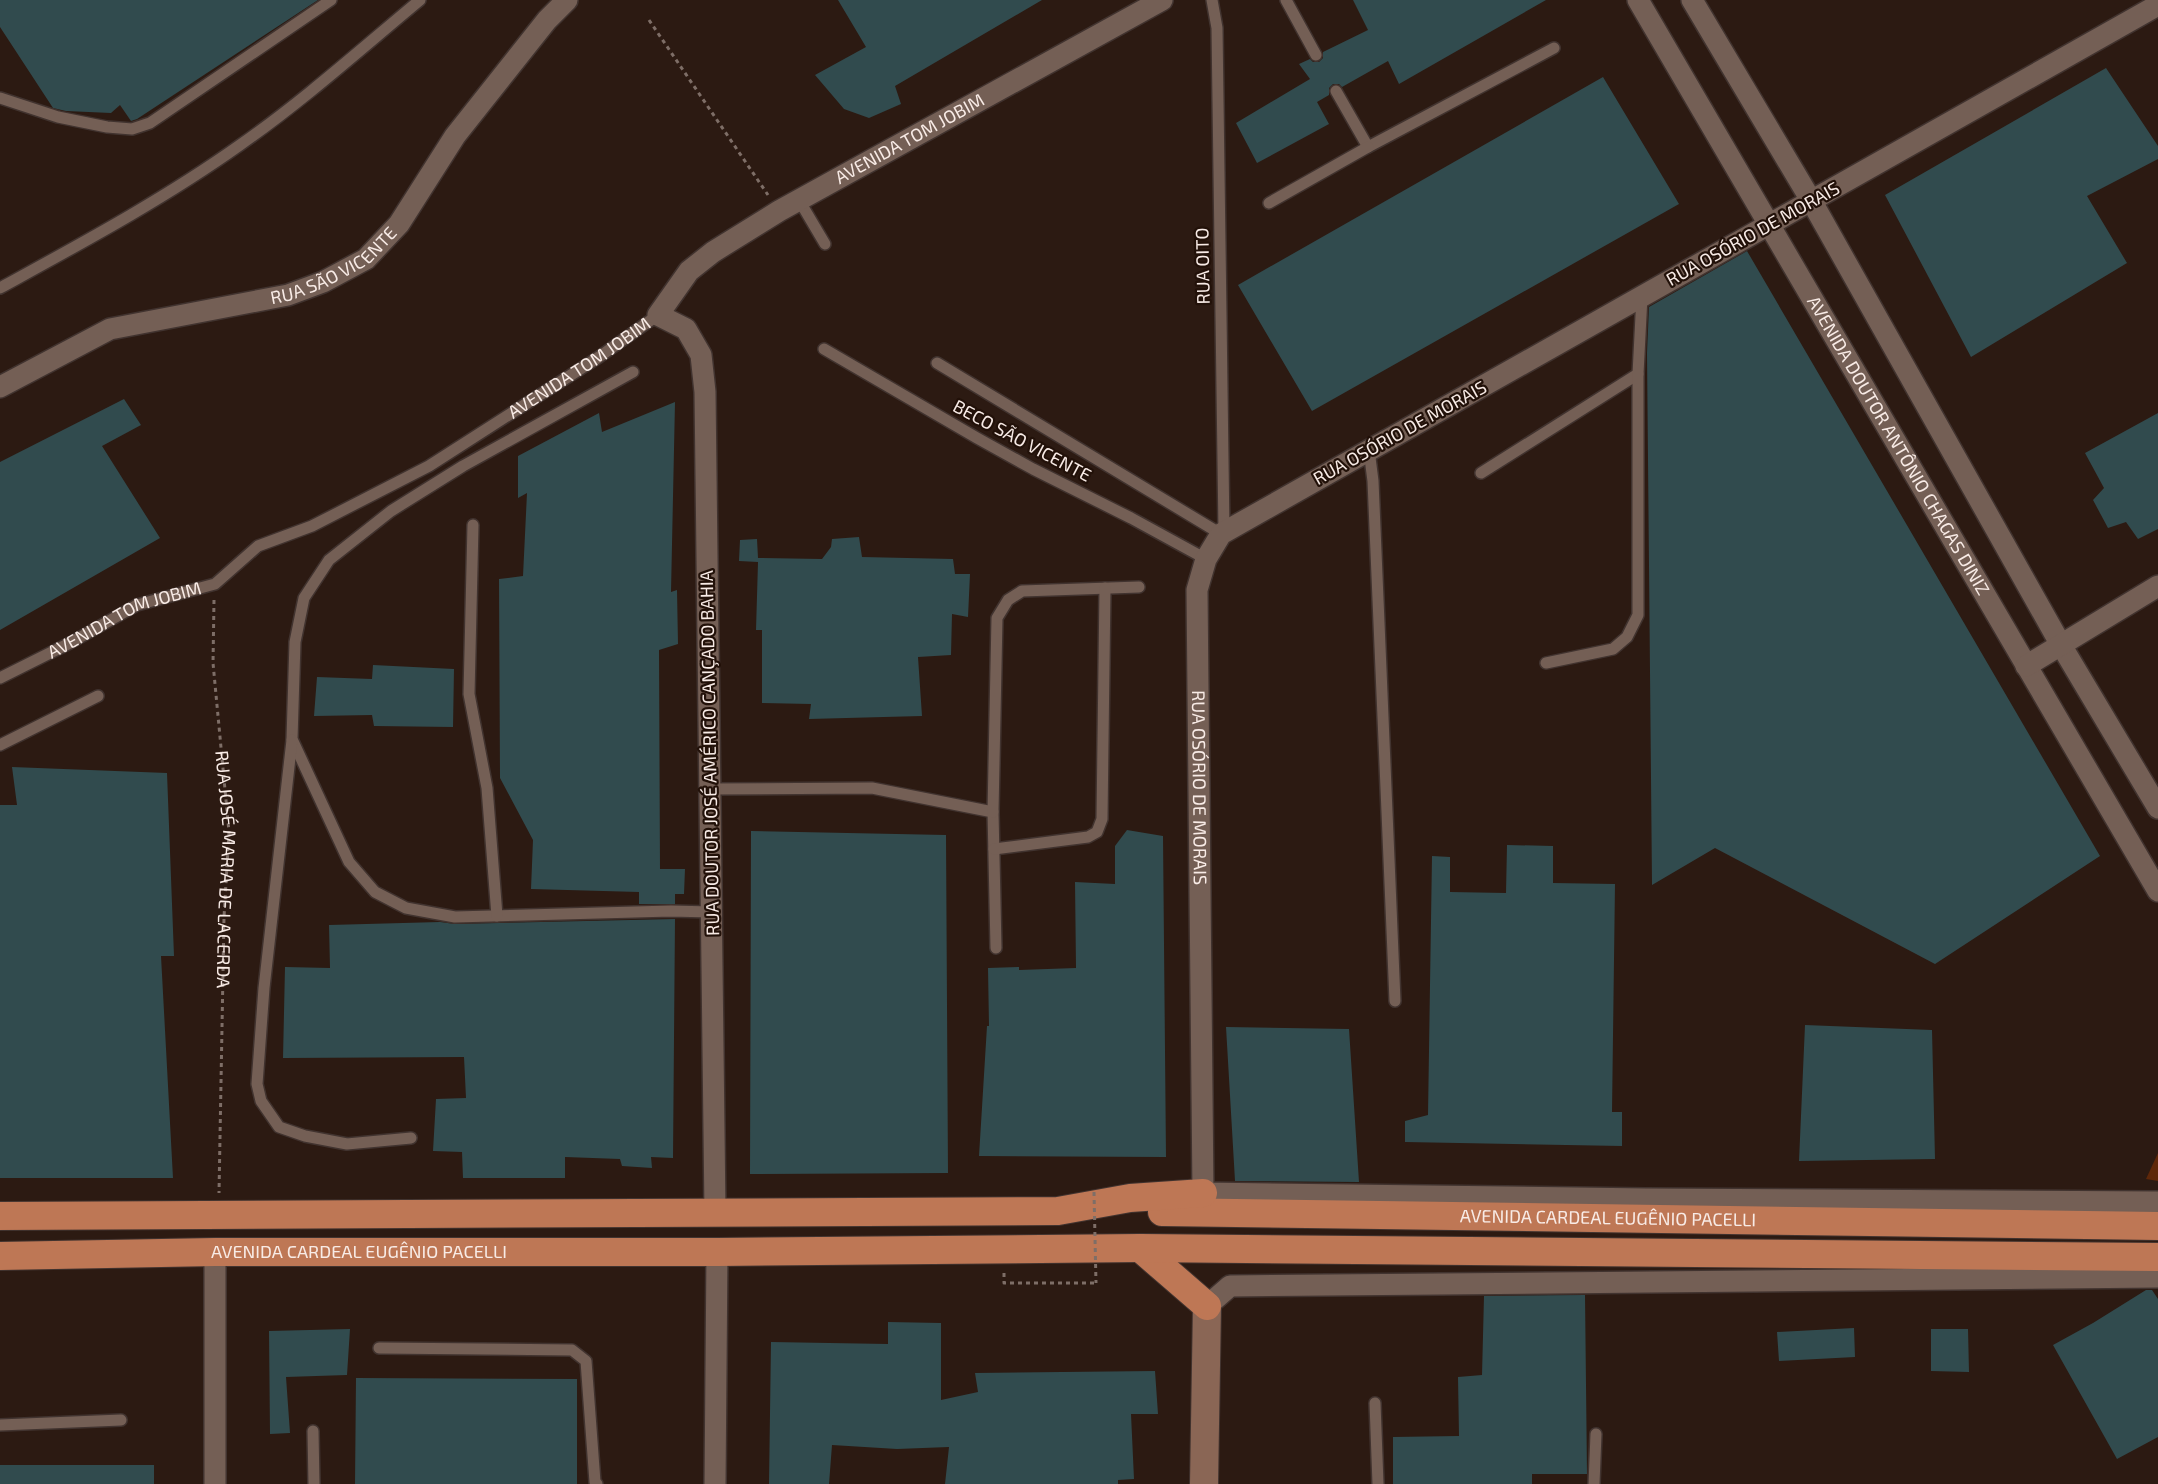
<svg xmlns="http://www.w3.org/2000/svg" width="2158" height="1484" font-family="'Exo 2',sans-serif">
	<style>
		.green { fill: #5e2709 }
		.building { fill: #314b4e }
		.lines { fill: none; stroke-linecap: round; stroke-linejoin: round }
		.lane-casing { stroke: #41332f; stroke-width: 14 }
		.street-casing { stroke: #41332f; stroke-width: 24 }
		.secondary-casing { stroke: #41332f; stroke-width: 30 }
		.highway-casing { stroke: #41332f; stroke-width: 30 }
		.path { stroke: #7e6e67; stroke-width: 3; stroke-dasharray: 4 4; stroke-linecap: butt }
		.lane { stroke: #745f55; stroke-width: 11 }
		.street { stroke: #745f55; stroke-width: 21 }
		.secondary { stroke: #8a6655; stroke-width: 28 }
		.highway { stroke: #be7755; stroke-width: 28 }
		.path-bridge { stroke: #7e6e67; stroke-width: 3; stroke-dasharray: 4 4; stroke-linecap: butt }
		.labels { text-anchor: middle; stroke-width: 4.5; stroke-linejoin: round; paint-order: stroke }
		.street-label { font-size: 18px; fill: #f8ebe6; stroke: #221109 }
	</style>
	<rect width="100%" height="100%" fill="#2c1a12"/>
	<path class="green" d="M2158,1153V1181L2146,1179Z"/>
	<path class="building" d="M0,0H318L137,119L131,121L120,105L111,113L66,111L53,108L0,27Z
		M838,0H1042L895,86L901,104L869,118L844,109L815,75L866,47Z
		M1353,0H1546L1399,84L1388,61L1342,87L1339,84H1333L1329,88V95L1317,102L1329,124L1257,163L1236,123L1310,79L1299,64L1310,59L1313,62H1319L1323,58V52L1368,30Z
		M2106,68L2158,146V159L2087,196L2127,263L1971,357L1885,195Z
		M1603,77L1679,204L1312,411L1238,285Z
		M1747,251L2100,856L1935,964L1715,848L1652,885L1647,353L1649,307Z
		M124,399L141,425L102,446L160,538L0,630V462Z
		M675,402L671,592L677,590L678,644L659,650L660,869H685L684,894H675V904H639V892L531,889L533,840L500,778L499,579L523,576L527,493L518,498V456L599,413L602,432Z
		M2158,413V529L2138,539L2126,522L2108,528L2093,500L2104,488L2085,453Z
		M859,537L862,557L953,559L955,574H970L968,617L952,614L951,655L918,657L922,716L809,719L811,704L762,703V630H756L758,562L739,561L740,540L757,539L758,558L822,559L831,547L832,539Z
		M373,665L454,669L453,727L374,726L372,715L314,716L317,677L372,679Z
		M12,767L167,773L174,956H161L173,1178H0V805H17Z
		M1127,830L1163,836L1166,1157L979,1156L987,1026H989L988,968L1019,967V970L1076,968L1075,882L1115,884V846Z
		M751,831L946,835L948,1173L750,1174Z
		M1507,845L1553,846V883L1615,884L1612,1112H1622V1146L1405,1142V1121L1428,1115L1432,856L1450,857V892L1506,893Z
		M675,919L673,1158L651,1157L652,1168L622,1166L620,1159L565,1157V1178H463L462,1152L433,1151L436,1099L466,1098L464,1057L283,1058L285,967L330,968L329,925L440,922L455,924Z
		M1805,1025L1932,1030L1935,1159L1799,1161Z
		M1226,1027L1349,1029L1359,1182L1235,1181Z
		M2146,1290H2152L2158,1299V1437L2117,1459L2053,1345L2093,1323Z
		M1585,1295L1587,1474H1532V1484H1393V1437L1459,1436L1458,1377L1482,1375L1484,1296Z
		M888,1322L941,1323V1400L978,1392L975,1373L1155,1371L1158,1414H1131L1134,1479L1118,1480V1484H945L949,1447L897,1449L832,1445L829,1484H769L771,1342L888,1344Z
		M1854,1328L1855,1357L1779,1361L1777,1332Z
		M350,1329L347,1375L286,1377L290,1433L270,1434L269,1331Z
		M1931,1329H1968L1969,1372L1931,1371Z
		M356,1378L577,1379V1484H355Z
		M0,1465H154V1484H0Z"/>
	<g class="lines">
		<g class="lane-casing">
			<g id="lane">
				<path d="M1212,0L1217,28L1224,532"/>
				<path d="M1286,0L1316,55"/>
				<path d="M1336,91L1368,147L1554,48"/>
				<path d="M0,98L58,117L107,127L132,129L150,123L331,0"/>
				<path d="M799,200L825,244"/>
				<path d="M1269,203L1368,147"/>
				<path d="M0,288C82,243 164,199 240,145C303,101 361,49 420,0"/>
				<path d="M824,349L977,438L1033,469L1131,518L1206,559"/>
				<path d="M937,363L1221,534"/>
				<path d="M633,372L463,466L391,511L329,560L304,598L295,642L292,739L349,862L375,892L406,908L455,917L671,911L711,912"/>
				<path d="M1369,450L1373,481L1395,1001"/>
				<path d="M1481,473L1638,374"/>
				<path d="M473,525L469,694L487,788L497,916"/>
				<path d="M1546,663L1613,649L1627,637L1638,615V374L1642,296"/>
				<path id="s2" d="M0,678L70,643L137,605L215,584L258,546L312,526L429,466L599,357L658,315"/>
				<path d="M292,740L264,988L257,1084L261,1101L279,1127L305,1136L347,1144L411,1138"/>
				<path d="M0,745L98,696"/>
				<path d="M710,789L872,788L993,812L996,948"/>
				<path d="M993,812L997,618L1008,600L1022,591L1139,587"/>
				<path d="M994,849L1088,837L1097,832L1102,819L1105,588"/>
				<path d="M379,1348L572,1350L586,1361L595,1482L597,1484"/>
				<path d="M1375,1403L1378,1484"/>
				<path d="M0,1425L121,1420"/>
				<path d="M313,1431L314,1484"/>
				<path d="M1594,1484L1596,1434"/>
			</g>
		</g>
		<g class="street-casing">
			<g id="street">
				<path id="s3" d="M1638,0L2158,891"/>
				<path d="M1692,0L1812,202L2061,645L2158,808"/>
				<path id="s4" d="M2158,5L1221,534L1206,559L1197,590L1203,1193L1646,1199L2158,1202"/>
				<path id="s5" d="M0,387L110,329L288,295L323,282L366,259L399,224L455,136L547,20L567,0"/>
				<path d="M2026,666L2158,586"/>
				<path id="s6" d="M715,1212L705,392L701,355L686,329L658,315L689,271L713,252L779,211L1162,0"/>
				<path d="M1207,1306L1230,1286L2158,1277"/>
				<path d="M215,1484V1252"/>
				<path d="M715,1484L717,1252"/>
			</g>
		</g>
		<g class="secondary-casing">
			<path id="secondary" d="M1204,1484L1207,1306"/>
		</g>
		<g class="highway-casing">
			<g id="highway">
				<path id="s7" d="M1162,1212L2158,1226"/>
				<path d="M0,1216L1058,1211L1130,1198L1203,1193"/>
				<path d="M1140,1248L1207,1306"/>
				<path id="s8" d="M0,1256L215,1252H717L1140,1248L2158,1257"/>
			</g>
		</g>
		<g class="path">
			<path d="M649,20L768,195"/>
			<path id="s1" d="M214,600L213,663L229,832L224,917L219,1193"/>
			<path d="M1004,1273V1283H1096"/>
		</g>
		<use href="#lane" class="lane"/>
		<use href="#street" class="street"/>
		<use href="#secondary" class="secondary"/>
		<use href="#highway" class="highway"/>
		<path class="path-bridge" d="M1094,1192L1096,1283"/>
	</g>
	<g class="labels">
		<g class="street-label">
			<text dy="6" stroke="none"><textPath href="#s6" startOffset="1230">AVENIDA TOM JOBIM</textPath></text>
			<text transform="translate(1753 234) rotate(-29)" y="6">RUA OSÓRIO DE MORAIS</text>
			<text dy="6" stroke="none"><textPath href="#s5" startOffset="360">RUA SÃO VICENTE</textPath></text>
			<text transform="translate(1203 266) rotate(-91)" y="6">RUA OITO</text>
			<text dy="6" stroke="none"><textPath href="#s2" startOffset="662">AVENIDA TOM JOBIM</textPath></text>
			<text transform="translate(1400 433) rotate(-29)" y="6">RUA OSÓRIO DE MORAIS</text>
			<text transform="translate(1022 441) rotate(28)" y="6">BECO SÃO VICENTE</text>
			<text dy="6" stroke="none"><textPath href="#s3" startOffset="516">AVENIDA DOUTOR ANTÔNIO CHAGAS DINIZ</textPath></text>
			<text dy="6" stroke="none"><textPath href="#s2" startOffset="138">AVENIDA TOM JOBIM</textPath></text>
			<text transform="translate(710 753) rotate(-91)" y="6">RUA DOUTOR JOSÉ AMÉRICO CANÇADO BAHIA</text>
			<text dy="6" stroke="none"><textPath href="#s4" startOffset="1335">RUA OSÓRIO DE MORAIS</textPath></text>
			<text dy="6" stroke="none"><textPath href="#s1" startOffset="270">RUA JOSÉ MARIA DE LACERDA</textPath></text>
			<text dy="6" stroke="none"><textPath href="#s7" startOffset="446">AVENIDA CARDEAL EUGÊNIO PACELLI</textPath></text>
			<text dy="6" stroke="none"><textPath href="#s8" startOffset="359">AVENIDA CARDEAL EUGÊNIO PACELLI</textPath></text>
		</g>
	</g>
</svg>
